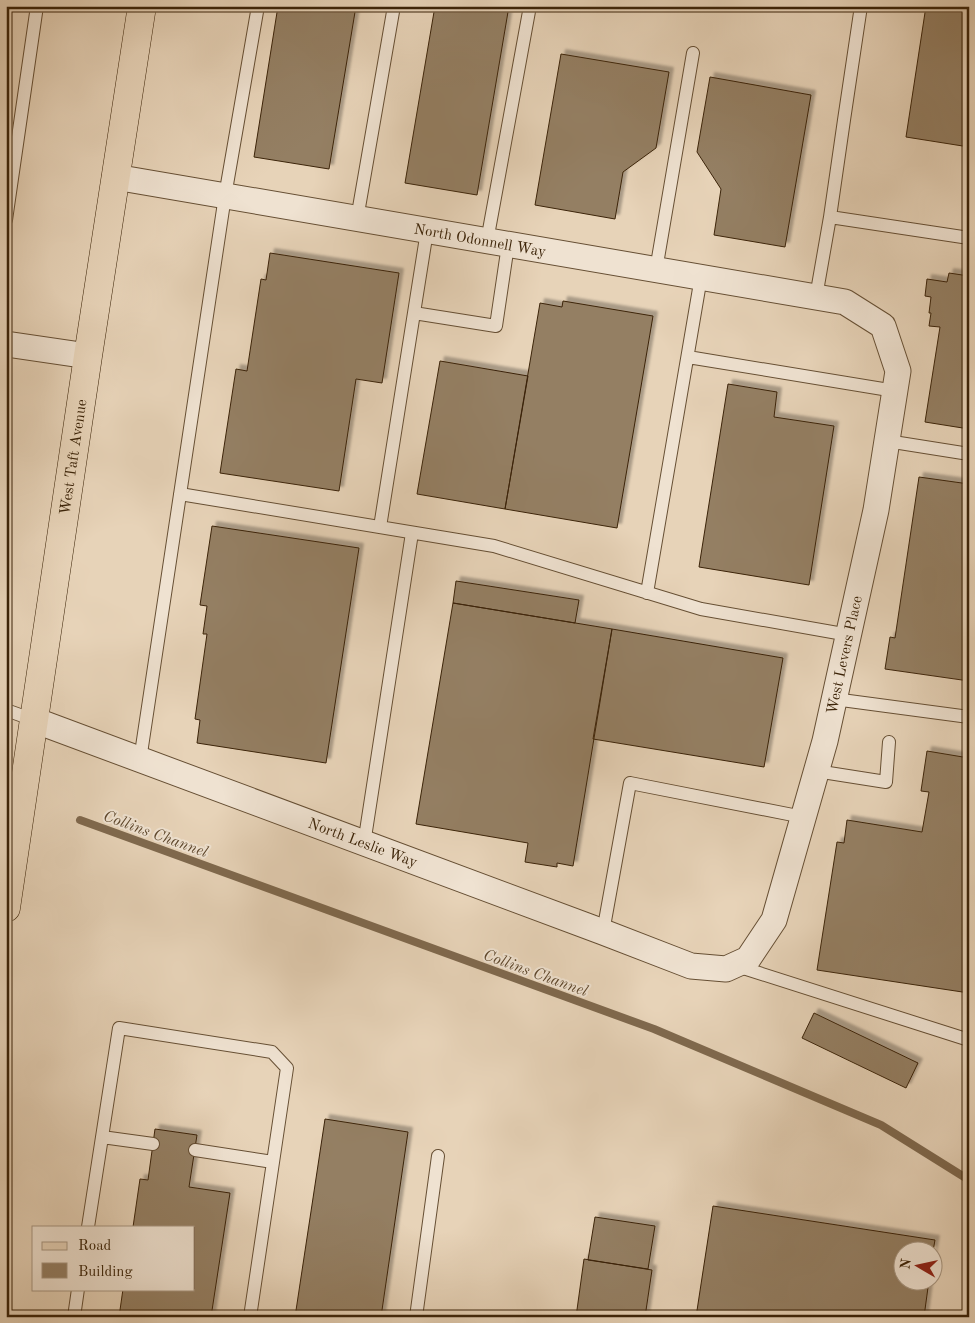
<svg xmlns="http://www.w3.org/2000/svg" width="975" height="1323" font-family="'Old Standard TT',serif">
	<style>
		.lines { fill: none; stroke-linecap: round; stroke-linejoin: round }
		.stream { stroke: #7f694e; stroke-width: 8 }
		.building { fill: #947f64; stroke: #3b2308; filter: url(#shadow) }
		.service-casing { stroke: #664f34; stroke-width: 14 }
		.minor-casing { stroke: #664f34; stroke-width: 27 }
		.primary-casing { stroke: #3b2308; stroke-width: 29 }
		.service { stroke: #efe2d1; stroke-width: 12 }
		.minor { stroke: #efe2d1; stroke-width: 25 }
		.primary { stroke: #e7d3b8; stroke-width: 28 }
		.labels { text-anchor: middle; stroke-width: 4; stroke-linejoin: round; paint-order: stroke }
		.street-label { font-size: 15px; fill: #3b2308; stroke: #efe2d1 }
		.water-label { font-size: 16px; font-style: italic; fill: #5d462b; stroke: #efe2d1 }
	</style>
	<defs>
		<filter id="shadow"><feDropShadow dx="4.5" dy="-4.5" stdDeviation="1" flood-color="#0004"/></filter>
	</defs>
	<rect width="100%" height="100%" fill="#e7d3b8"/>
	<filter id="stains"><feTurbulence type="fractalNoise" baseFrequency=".004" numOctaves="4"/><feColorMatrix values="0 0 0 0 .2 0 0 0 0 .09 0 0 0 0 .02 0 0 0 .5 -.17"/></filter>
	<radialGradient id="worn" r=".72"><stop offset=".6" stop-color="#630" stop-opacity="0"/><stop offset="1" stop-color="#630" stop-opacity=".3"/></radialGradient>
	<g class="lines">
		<path class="stream" d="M80,820L654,1029L881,1125L969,1180"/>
	</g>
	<path class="building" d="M278,6H356L329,169L254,157Z
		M435,6H509L477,195L405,183Z
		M926,6H969V147L906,137Z
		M561,54L669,72L656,148L623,172L615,219L535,205Z
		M710,77L811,95L785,247L714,235L721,189L697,152Z
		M270,253L399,273L382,383L356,379L339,491L220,473L236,369L247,371L261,279L266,280Z
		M949,273L969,276V429L925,422L940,327L929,326L931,313H929L931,297L925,296L927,279L947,282Z
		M563,301L653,316L617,528L505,509L540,303L562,307Z
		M440,361L528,376L505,509L417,494Z
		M728,384L777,392L774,417L834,426L809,585L699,567Z
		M919,477L969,484V681L885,669L890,637L895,638Z
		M212,526L359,548L326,763L197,743L200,720L195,719L207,634H203L207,606L200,605Z
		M456,581L579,600L575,623L453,603Z
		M453,603L612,629L573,866L557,863V867L525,862L528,843L416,824Z
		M612,629L783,658L764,767L593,739Z
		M927,751L969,758V993L817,970L837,842L844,843L847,820L922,832L929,792L921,791Z
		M814,1013L918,1063L906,1088L802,1038Z
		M325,1119L408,1132L381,1317H295Z
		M155,1129L197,1135L189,1187L230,1193L211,1317H119L123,1289H194V1227H133L140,1179L148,1180Z
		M713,1206L935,1240L932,1257V1250H902V1280H929L924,1317H696Z
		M595,1217L655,1226L648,1269L588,1260Z
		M584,1259L652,1270L645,1317H576Z"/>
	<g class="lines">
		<g class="service-casing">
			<path id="service" d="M830,217L844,120L861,6
				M357,219L394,6
				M6,220L37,6
				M487,241L530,6
				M656,270L693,53
				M816,297L830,217L969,238
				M414,313L496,326L508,245
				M688,357L895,391
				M887,441L969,454
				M180,494L494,546L701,609L849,635
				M380,527L427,231
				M647,593L701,277
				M834,699L969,717
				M6,710L34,720
				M140,760L225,196L258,6
				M816,771L886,782L889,742
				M364,844L412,533
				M603,932L630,783L803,817
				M737,966L969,1040
				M102,1137L153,1144
				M195,1150L273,1162
				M88,1227L119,1028L272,1052L287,1068L250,1317
				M74,1317L78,1289
				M416,1317L438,1156"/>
		</g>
		<g class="minor-casing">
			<g id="minor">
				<path d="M6,344L88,356"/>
				<path id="s1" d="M34,720L603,932L691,966L726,969L748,959L774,920L825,741L876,510L898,371L883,326L845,302L115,177"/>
			</g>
		</g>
		<g class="primary-casing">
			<g id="primary">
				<path id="s2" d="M6,908L88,356L142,6"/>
			</g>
		</g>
		<use href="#service" class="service"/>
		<use href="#minor" class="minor"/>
		<use href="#primary" class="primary"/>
	</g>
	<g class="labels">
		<g class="street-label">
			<text transform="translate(480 240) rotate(10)" y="5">North Odonnell Way</text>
			<text dy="5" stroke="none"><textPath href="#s2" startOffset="456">West Taft Avenue</textPath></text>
			<text dy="5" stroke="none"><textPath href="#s1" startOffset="1082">West Levers Place</textPath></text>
			<text dy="5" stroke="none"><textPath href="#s1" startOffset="351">North Leslie Way</textPath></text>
		</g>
		<g class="water-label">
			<text transform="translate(156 833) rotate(20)" y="6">Collins Channel</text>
			<text transform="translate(536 972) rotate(20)" y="6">Collins Channel</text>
		</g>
	</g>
	<rect width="975" height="1323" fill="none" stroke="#e7d3b8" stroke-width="25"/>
	<rect x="8" y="8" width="960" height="1308" fill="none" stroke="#3b2308" stroke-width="2.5"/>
	<rect x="12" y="12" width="950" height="1298" fill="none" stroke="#3b2308"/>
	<rect x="32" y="1226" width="162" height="65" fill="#efe2d1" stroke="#a79681"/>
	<rect x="42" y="1242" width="25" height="8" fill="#e7d3b8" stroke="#a79681"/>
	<text x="78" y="1250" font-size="15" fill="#3b2308">Road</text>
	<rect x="42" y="1263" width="25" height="15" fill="#947f64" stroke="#a79681"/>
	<text x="78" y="1276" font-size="15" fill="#3b2308">Building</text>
	<g transform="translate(918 1266) rotate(279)"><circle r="24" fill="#efe2d1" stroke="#a79681"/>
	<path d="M0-4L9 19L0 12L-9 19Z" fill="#8f2418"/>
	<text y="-8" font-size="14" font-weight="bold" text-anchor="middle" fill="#3b2308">N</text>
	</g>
	<rect width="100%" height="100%" filter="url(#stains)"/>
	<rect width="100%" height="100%" fill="url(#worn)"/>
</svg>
